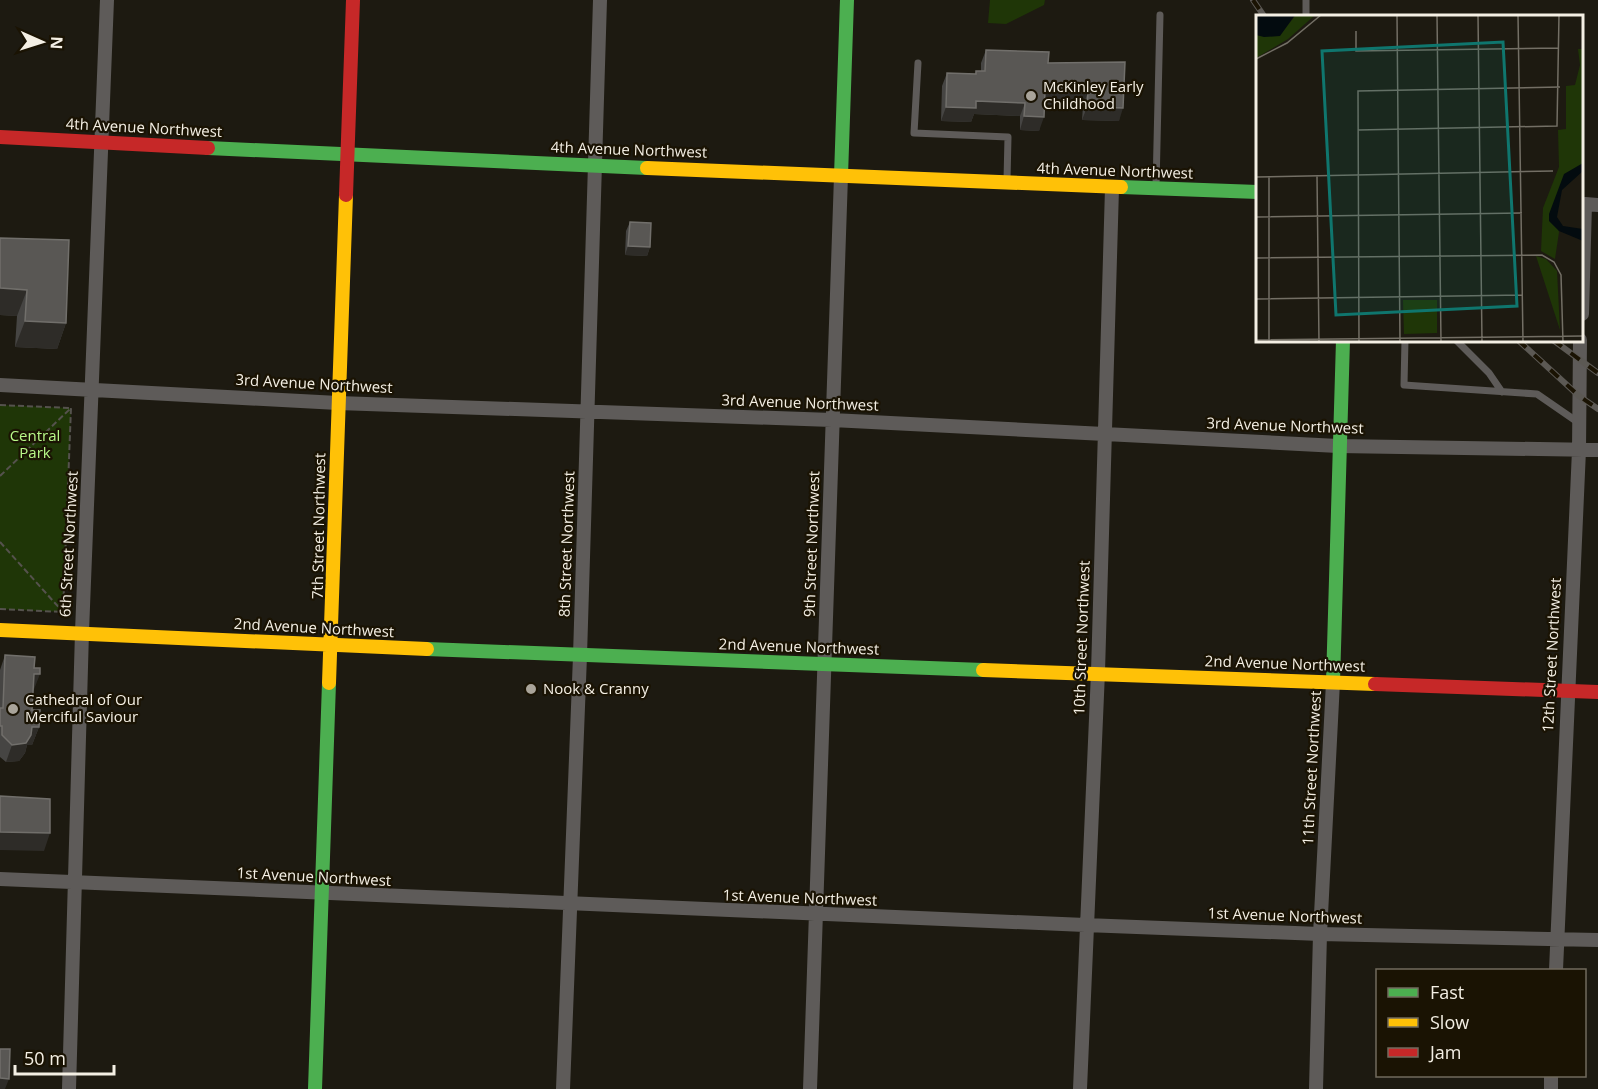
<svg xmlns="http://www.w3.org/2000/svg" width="1598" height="1089" font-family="'Open Sans',sans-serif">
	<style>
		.green { fill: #1f3607 }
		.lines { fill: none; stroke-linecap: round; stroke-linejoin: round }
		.path { stroke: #55524d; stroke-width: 2; stroke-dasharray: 6 3; stroke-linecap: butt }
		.lane { stroke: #5e5b59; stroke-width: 7 }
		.street { stroke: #5e5b59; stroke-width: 14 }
		.fast { stroke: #4caf50; stroke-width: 14 }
		.slow { stroke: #ffc107; stroke-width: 14 }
		.jam { stroke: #c62828; stroke-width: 14 }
		.rail-casing { stroke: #5c5954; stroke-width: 6 }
		.rail { stroke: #1a1303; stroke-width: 4; stroke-dasharray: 11; stroke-linecap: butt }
		.wall { fill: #464543 }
		.shaded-wall { fill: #2e2c28 }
		.building { fill: #595754; stroke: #716f6b; stroke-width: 1.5 }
		.poi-dot { fill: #a9a49a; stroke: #1a1303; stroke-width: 2 }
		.labels { text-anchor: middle; stroke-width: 4.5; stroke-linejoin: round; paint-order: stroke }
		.poi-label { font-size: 15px; fill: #f4efe4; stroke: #1a1303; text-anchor: start }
		.street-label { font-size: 15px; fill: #f4efe4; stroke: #1a1303 }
		.park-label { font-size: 15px; fill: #b8f889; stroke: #1a1303 }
		.inset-road { fill: none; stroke: #736f65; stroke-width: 1.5 }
		.view { fill: #0f766e; fill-opacity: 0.15; stroke: #0f766e; stroke-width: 3 }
		.inset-edge { fill: none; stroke: #f4efe4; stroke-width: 3 }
	</style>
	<rect width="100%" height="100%" fill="#1d1a11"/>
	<path class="green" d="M990,0H1045L1044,5L1006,24L988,23Z
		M0,405L71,408L63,612L0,609Z"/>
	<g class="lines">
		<path class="path" d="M0,405L71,408
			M0,476L71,408
			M0,542L63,612
			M0,609L63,612
			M63,612L71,408"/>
		<path class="lane" d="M1306,16V0
			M918,63L914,133L1008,137L1007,180
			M1156,186L1160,15
			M1405,340L1404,385L1537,394L1579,423
			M1456,340L1489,373L1502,392"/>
		<path class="street" d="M1582,314L1585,204L1598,205
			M0,385L338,403L832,420L1338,446L1598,450
			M0,879L1085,925L1320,934L1598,940
			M1556,970L1579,450L1580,340
			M69,1089L82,632L107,0
			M563,1089L580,656L600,0
			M810,1089L841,176
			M1080,1089L1098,672L1112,188
			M1316,1089L1320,934L1333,682
			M1551,1089V1076"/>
		<path class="fast" d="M208,148L647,168
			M841,176L847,0
			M1121,187L1258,192
			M427,649L983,670
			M1333,682L1343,340
			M315,1089L329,683"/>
		<path class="slow" d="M647,168L1121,187
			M0,630L427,649
			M983,670L1375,684
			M329,683L346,195"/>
		<path class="jam" d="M0,137L208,148
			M346,195L353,0
			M1375,684L1598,692"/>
		<g class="rail-casing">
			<path id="rail" d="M1253,0L1264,16
				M1518,340L1579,396L1598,409
				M1553,340L1598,373"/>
		</g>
		<use href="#rail" class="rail"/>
	</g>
	<path class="wall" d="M986,50L1048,63L1125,62L1119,121L1082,120L1083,106L1045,104L1039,131L1020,130V116L974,114L971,122L941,121L942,86L947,73L975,74L976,71H981V63Z
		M630,222L650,247L647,256L625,255L626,231Z
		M0,238L66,323L57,349L15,347L17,316L0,315Z
		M5,655L33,692L32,710L39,727L32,745H27L25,753L19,761L6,762L0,757V670Z"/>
	<path class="shaded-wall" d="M1045,91L1088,92L1083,106L1040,104Z
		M976,101L1025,103L1020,116L974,114L971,122L941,121L946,107Z
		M1087,107L1123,108L1119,121L1082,120Z
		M1024,116L1044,117L1039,131L1020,130Z
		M628,246L650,247L647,256L625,255Z
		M0,288L27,290L17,316L0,315Z
		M25,321L66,323L57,349L15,347Z
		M34,674H40L33,692Z
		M32,727H39L32,745H27L25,753L19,761L6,762L12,745Z
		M0,832L50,833L44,851L0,850Z
		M0,1078L9,1079L5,1089H0Z"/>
	<path class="building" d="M986,50L1049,52L1048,63L1125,62L1123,108L1087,107L1088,92L1045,91L1044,117L1024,116L1025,103L976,101V108L946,107L947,73L976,74V71H985Z
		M630,222L651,223L650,247L628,246Z
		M0,238L69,240L66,323L25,321L27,290L0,288Z
		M5,655L35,657L34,668H40V674H34L32,710H40L39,727H32L31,735L26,743L12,745L2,735V726H0V708H3Z
		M0,796L50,799V833L0,832Z
		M0,1049H10L9,1079L0,1078Z"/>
	<g class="poi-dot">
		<circle cx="1031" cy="96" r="6"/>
		<circle cx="531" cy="689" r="6"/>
		<circle cx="13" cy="709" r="6"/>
	</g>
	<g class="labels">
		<g class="poi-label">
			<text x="1043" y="92">McKinley Early<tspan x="1043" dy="17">Childhood</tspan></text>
			<text x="543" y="694">Nook &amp; Cranny</text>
			<text x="25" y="705">Cathedral of Our<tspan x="25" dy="17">Merciful Saviour</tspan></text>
		</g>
		<g class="street-label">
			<text transform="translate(144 128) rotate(3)" y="5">4th Avenue Northwest</text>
			<text transform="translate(629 150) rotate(2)" y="5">4th Avenue Northwest</text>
			<text transform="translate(1115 171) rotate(2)" y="5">4th Avenue Northwest</text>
			<text transform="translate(314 384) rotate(3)" y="5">3rd Avenue Northwest</text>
			<text transform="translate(800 403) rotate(2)" y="5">3rd Avenue Northwest</text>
			<text transform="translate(1285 426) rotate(2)" y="5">3rd Avenue Northwest</text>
			<text transform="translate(319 526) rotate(-89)" y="5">7th Street Northwest</text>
			<text transform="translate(69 544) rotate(-87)" y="5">6th Street Northwest</text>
			<text transform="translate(567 544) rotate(-88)" y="5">8th Street Northwest</text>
			<text transform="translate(812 544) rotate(-88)" y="5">9th Street Northwest</text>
			<text transform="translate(314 628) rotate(3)" y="5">2nd Avenue Northwest</text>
			<text transform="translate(1082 638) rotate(-88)" y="5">10th Street Northwest</text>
			<text transform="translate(799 647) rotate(2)" y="5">2nd Avenue Northwest</text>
			<text transform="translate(1552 655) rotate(-87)" y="5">12th Street Northwest</text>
			<text transform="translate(1285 664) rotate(2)" y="5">2nd Avenue Northwest</text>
			<text transform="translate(1312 768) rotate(-87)" y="5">11th Street Northwest</text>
			<text transform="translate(314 877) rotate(3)" y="5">1st Avenue Northwest</text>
			<text transform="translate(800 898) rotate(2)" y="5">1st Avenue Northwest</text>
			<text transform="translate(1285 916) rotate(2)" y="5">1st Avenue Northwest</text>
		</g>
		<g class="park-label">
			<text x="35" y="441">Central<tspan x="35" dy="17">Park</tspan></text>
		</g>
	</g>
	<g transform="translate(1256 15)">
		<rect width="327" height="327" fill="#1d1a11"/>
		<path d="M39,1H58L32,24L0,43V20L23,21ZM322,34H327V153L308,164L298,197L303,217L299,244L285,236L287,193L303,152L302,115L310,114V71L319,70L324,50ZM280,241L290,244L301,256L304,315ZM147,285H181V318L148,319Z" fill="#1f3607"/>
		<path d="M0,0H39L24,21L8,22L0,20ZM327,148V156L306,175L301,202L307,211L327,214V226L303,216L293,206V199L308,159Z" fill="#030b0f"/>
		<path class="inset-road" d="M141,0L144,327M181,0L185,327M222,0L226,327M262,0L267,327M100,16V36L303,33M0,44L31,28L65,0M102,115L301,111L303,0M13,161V326M61,161L63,327M0,162L297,156M0,202L266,198M0,243L286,240L298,247L305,260L307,327M0,284L267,280M0,325L327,321M103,327L102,76L304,72"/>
		<path class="view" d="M247,27L261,291L80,300L66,36Z"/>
		<rect width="327" height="327" class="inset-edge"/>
	</g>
	<rect x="1376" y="969" width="210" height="108" fill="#1a1303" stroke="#716b5d" stroke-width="1.5"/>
	<rect x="1388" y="988" width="30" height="9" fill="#4caf50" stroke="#716b5d" stroke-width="1.5"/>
	<text x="1430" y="999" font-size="18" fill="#f4efe4">Fast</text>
	<rect x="1388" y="1018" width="30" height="9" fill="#ffc107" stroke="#716b5d" stroke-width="1.5"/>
	<text x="1430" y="1029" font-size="18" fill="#f4efe4">Slow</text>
	<rect x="1388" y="1048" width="30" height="9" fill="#c62828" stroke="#716b5d" stroke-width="1.5"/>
	<text x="1430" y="1059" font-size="18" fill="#f4efe4">Jam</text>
	<g transform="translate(42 42) rotate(93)" stroke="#1a1303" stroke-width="4.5" paint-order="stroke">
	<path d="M0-4.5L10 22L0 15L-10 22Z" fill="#f4efe4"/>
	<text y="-9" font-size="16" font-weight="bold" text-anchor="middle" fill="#f4efe4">N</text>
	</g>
	<path d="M15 1065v9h99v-9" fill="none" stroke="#f4efe4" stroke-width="3"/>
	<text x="24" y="1065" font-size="18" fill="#f4efe4" stroke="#1a1303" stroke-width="4.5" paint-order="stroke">50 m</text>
</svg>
